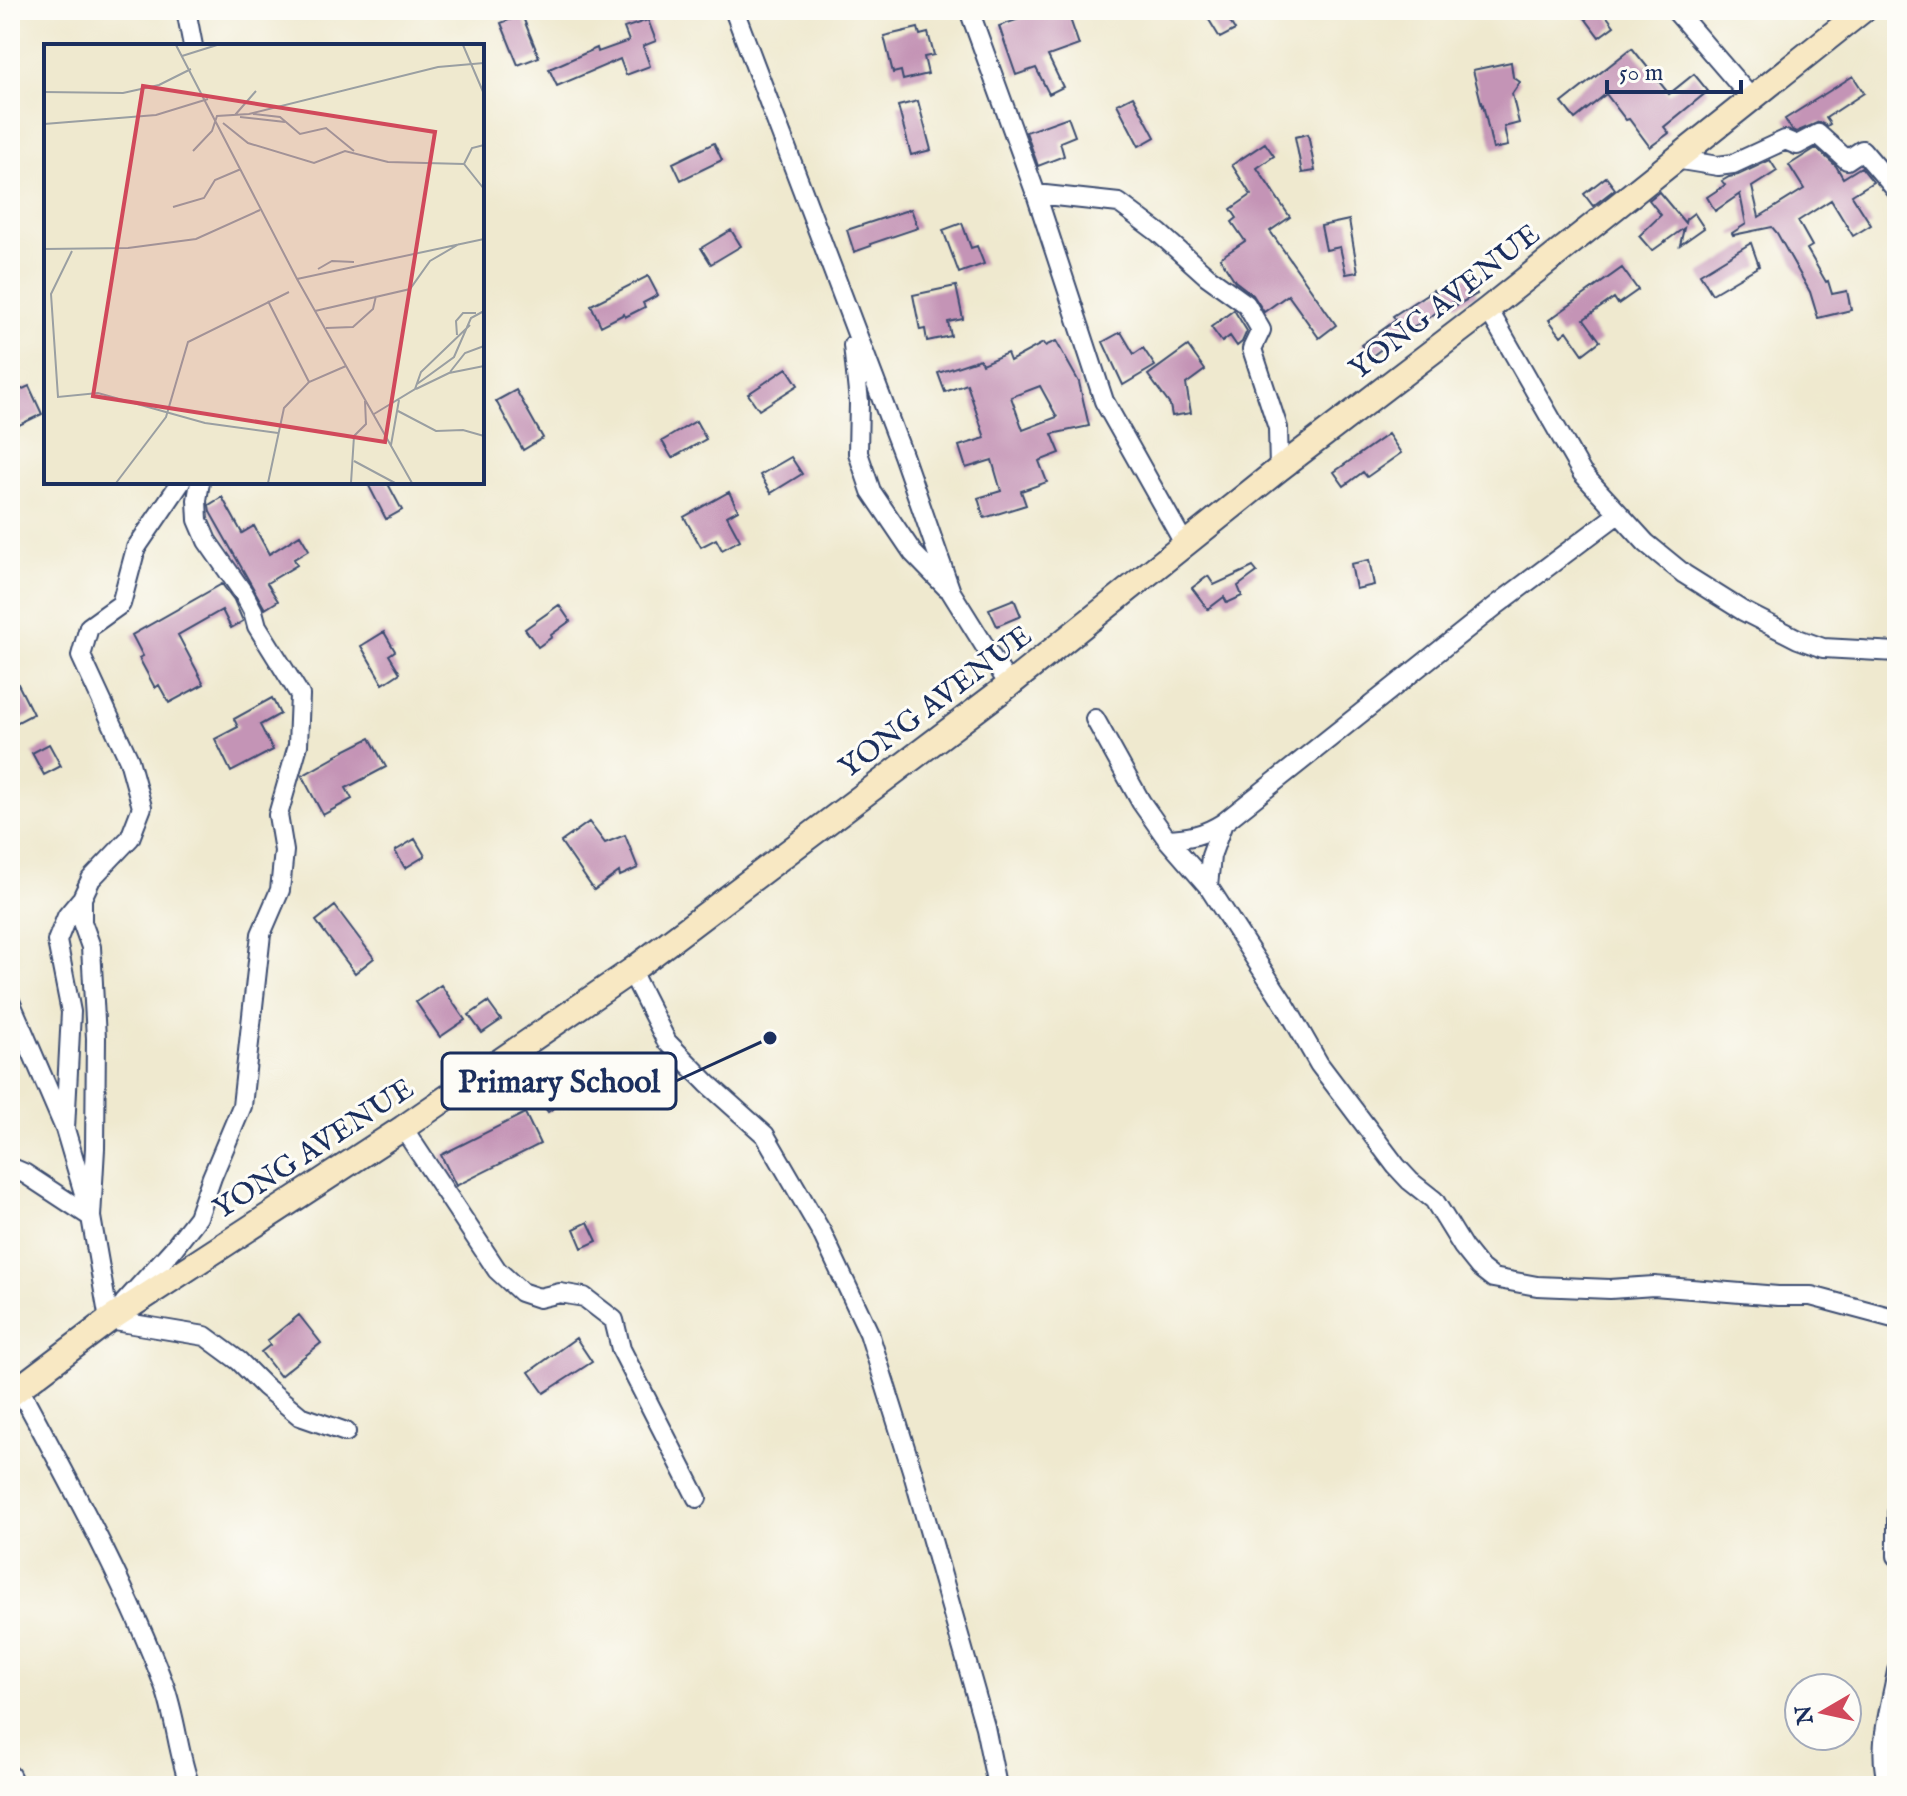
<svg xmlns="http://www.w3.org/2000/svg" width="1907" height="1796" font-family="'IM FELL English',serif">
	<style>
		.building { fill: #c494b6; fill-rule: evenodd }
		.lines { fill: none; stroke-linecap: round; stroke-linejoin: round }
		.street-casing { stroke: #3b4b6f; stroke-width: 22 }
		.secondary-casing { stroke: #3b4b6f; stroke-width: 28 }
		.street { stroke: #fff; stroke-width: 18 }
		.secondary { stroke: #f8e8c3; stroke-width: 24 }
		.labels { text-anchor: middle; stroke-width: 6; stroke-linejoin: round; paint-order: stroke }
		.street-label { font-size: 30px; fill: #1b2f5e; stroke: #fdfcf7 }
		.inset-road { fill: none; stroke: #9a9fa2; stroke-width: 2 }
		.view { fill: #d1495b; fill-opacity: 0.15; stroke: #d1495b; stroke-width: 4 }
		.inset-edge { fill: none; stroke: #1b2f5e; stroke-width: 4 }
		.leader { fill: none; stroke: #1b2f5e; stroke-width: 3 }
		.callout-dot { fill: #1b2f5e; stroke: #fdfcf7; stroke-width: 3 }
		.callout { fill: #fdfcf7; stroke: #1b2f5e; stroke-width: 3 }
		.callout-label { font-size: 32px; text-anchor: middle; font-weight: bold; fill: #1b2f5e }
	</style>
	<rect width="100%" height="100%" fill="#fdfcf7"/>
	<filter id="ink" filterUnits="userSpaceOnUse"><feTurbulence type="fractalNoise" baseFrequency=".0125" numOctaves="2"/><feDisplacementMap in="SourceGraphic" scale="16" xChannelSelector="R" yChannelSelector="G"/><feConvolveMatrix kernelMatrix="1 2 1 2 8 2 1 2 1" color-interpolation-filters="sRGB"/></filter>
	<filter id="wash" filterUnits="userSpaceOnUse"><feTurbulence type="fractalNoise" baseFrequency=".006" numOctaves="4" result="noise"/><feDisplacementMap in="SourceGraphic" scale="32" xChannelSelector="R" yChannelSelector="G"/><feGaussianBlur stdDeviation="1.8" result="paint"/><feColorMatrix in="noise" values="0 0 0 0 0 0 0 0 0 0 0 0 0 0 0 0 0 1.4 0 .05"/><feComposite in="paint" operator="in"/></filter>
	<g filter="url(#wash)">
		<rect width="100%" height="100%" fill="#efe9cf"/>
		<g id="blocks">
			<path class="building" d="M1045,10H1067L1079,45L1048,56L1063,87L1049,94L1036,68L1016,75L999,26Z
				M1203,10H1249L1230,22L1235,30L1220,38Z
				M1579,10H1602L1614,26L1599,37Z
				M522,15L539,57L518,65L501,23Z
				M648,20L656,41L643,46L650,66L626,75L620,59L557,86L549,69L597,48L598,52L629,41L624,28Z
				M918,28L920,35L928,33L934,55L924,57L928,74L903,80L901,71L893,73L884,36Z
				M1632,48L1669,94L1694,74L1708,91L1664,127L1669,133L1650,147L1629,119L1626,120L1606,94L1575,119L1562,103Z
				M1511,62L1513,77L1520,82L1512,94L1519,123L1504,127L1508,146L1493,149L1483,105L1482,106L1473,70Z
				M1853,76L1864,93L1826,118L1830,124L1827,126L1819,122L1796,132L1792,130L1785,119Z
				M1133,96L1155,137L1139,146L1117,104Z
				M918,101L931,150L911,155L898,106Z
				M1068,117L1075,136L1060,142L1064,156L1038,166L1026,132Z
				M1308,134L1315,171L1302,173L1295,137Z
				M714,143L722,160L681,180L673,163Z
				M1265,143L1274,156L1257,168L1290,217L1270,231L1336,325L1319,338L1288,295L1264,312L1253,295L1235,281L1220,258L1245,241L1232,222L1237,218L1231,209L1251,195L1232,165Z
				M1816,148L1836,166L1843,178L1861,167L1873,182L1852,195L1871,225L1853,236L1831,200L1798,221L1812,246L1807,249L1826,282L1828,281L1832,294L1847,291L1851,310L1818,318L1810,292L1777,233L1772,227L1733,235L1732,233L1746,224L1740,194L1715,211L1707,197L1725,185L1722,181L1729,177L1738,175L1770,160L1777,171L1752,187L1759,217L1804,189L1789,165Z
				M1606,177L1615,189L1593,206L1584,194Z
				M1659,192L1685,223L1686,219L1694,213L1704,228L1680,245L1684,228L1652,251L1639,236L1661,215L1649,200Z
				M911,209L918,228L870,244L871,246L854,252L847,230Z
				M1349,220L1358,272L1346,274L1340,247L1326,250L1321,226Z
				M962,223L971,248L977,246L984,264L959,273L943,230Z
				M731,230L741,246L711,264L701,248Z
				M1751,243L1759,266L1712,294L1700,274Z
				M1622,268L1638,290L1618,304L1614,298L1584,319L1600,341L1583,354L1567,331L1561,336L1549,320Z
				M648,276L658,295L643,303L645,307L625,317L624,314L601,326L591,305Z
				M1468,276L1477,294L1457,305L1455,301L1396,338L1371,357L1361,345L1396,320L1393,316L1433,290L1435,293Z
				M956,286L963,319L948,322L951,336L927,341L925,329L920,330L913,295Z
				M1234,310L1247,331L1242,342L1237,346L1230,336L1222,342L1211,327Z
				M1121,332L1134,354L1143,348L1155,366L1123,385L1103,342Z
				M1056,341L1079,382L1089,426L1052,434L1060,453L1039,461L1047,482L1021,491L1026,505L984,518L978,498L1001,491L992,460L966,468L959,446L985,438L967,384L945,392L938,373L980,359L982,364L1007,353L1010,361L1043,343L1045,346ZM1040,386L1057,417L1023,430L1011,397Z
				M1188,346L1205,370L1186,384L1191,413L1172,416L1170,405L1148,375Z
				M787,368L798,385L759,410L748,394Z
				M29,386L42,414L15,427L10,416V395Z
				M516,390L543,438L523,450L496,401Z
				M696,421L706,439L672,458L662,441Z
				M1388,434L1401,453L1367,477L1363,472L1344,486L1334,472Z
				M791,457L802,474L771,493L760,475Z
				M376,482H387L402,510L386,519L369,486Z
				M729,492L738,510L727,516L740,540L722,550L716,539L701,547L684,517Z
				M222,497L242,533L254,526L269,554L300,535L309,550L294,559L297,565L267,583L278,601L265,609L210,512L209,505Z
				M1369,560L1374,585L1356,589L1351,564Z
				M1253,567L1257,572L1238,586L1242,596L1227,603L1224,597L1208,609L1192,588L1208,576L1214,585Z
				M222,584L234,600L243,621L231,628L222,610L178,635L204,684L169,703L159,685L155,688L139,658L143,656L132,635Z
				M1014,599L1021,616L997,626L989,609Z
				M559,605L570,621L551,635L552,637L538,647L525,629Z
				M384,632L395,651L389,655L400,673L383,684L361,646Z
				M10,668L33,714L16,723L10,712Z
				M272,698L280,714L260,725L273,750L231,772L215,739L238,727L234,719Z
				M370,738L386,767L346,788L352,799L323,815L302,776L337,756L336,755Z
				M49,744L61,766L44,775L32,753Z
				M589,822L605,843L625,835L638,868L620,876L619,872L594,890L561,842Z
				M415,839L425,856L405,868L395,851Z
				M335,906L374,958L355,973L316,921Z
				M441,985L465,1020L440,1037L416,1002Z
				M488,1002L501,1020L482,1033L469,1015Z
				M566,1058L585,1086L548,1112L528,1084Z
				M525,1113L540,1144L456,1186L441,1155Z
				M588,1222L597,1241L582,1248L574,1229Z
				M299,1315L321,1343L280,1376L261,1352L270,1345L267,1341Z
				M576,1338L592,1362L544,1393L529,1372Z"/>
		</g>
	</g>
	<g filter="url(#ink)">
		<use href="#blocks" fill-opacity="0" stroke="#3b4b6f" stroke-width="2"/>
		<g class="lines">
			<g class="street-casing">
				<path id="street" d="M186,10L193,46
					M734,10L903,455L951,592L1009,685
					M969,10L1036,194L1104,401L1185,545
					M1675,10L1751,98
					M1675,159L1718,166L1733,164L1785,140L1797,145L1818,134L1847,160L1862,150L1897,191
					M1036,194L1119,203L1159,233L1207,276L1246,304L1261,330L1252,349L1278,428L1279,469
					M1488,309L1582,473L1646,543L1684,574L1743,611L1798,639L1823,648L1897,652
					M853,345L859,402L858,453L871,491L913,553L946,587
					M1095,719L1141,802L1167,839L1208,886L1287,1008L1319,1064L1396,1166L1410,1181L1434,1200L1463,1247L1479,1267L1493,1278L1537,1286L1610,1289L1654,1286L1778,1296H1811L1897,1319
					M1167,839C1189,838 1204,835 1223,823L1498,604L1618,514
					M1208,886L1211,856L1223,823
					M631,971L667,1042L708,1084L765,1135L822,1233L869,1333L912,1470L985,1727L997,1786
					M10,1001L65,1129L91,1217L109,1320L205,1336L239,1361L264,1386L300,1416L346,1432
					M403,1128L497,1270L521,1292L539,1298L560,1293L584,1297L614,1320L621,1349L697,1498
					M65,1129L71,1012L57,941L67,916L82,898L91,879L130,838L142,807L129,760L81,656L89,627L121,604L136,548L181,482
					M10,1167L24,1173L91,1217L95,1148L96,1038L91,947L82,922V898
					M124,1303L173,1249L198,1217L212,1177L242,1106L261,934L280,890L284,851L278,815L298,745L300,695L257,626L253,611L244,594L207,541L198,520L197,500L200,482
					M19,1388C71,1485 125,1582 164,1685C176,1718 178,1754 190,1786
					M1897,1513V1556
					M10,1775L15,1786
					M1889,1786C1875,1751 1891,1707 1897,1671"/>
			</g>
			<g class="secondary-casing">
				<path id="secondary" d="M10,1395L109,1320L403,1128L631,971L1009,685L1279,469L1488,309L1863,10"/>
			</g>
			<use href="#street" class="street"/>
			<use href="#secondary" class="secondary"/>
		</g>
	</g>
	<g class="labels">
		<g class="street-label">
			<text transform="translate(1444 301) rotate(-38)" y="10">YONG AVENUE</text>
			<text transform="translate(935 701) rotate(-37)" y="10">YONG AVENUE</text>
			<text transform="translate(313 1148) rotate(-33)" y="10">YONG AVENUE</text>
		</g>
	</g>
	<g transform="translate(44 44)">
		<rect width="440" height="440" fill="#efe9cf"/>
		<path class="inset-road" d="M132,1L253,235L368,439M419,1L440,50M138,12L173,1M0,48L79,49L115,41L147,25M209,70L236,73L256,90L282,84L310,107M191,71L212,47M196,73L241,78M179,79L204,99L270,119L301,107L344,118L420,120L440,145M0,80L112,71L164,55M149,107L168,87L173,72L205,70L394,23L440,19M420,120L428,104L440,101M129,163L160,154L171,136L197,125M0,205L84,204L152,195L216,166M28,207L7,250L14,353L54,349L161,379L234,389M274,225L288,217L310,218M253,235L440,195M224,257L265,338M271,267L366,245L386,217L415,200M282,284L309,283L329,265L332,252M413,291L412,277L419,269H432M406,328L421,309L440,302M373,340L410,313L427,274L440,267M372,345L405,329L440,322M354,367L392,387L419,386L440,392M330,370L371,345L377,328L426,281M347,401L355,356M310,417L351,439M72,439L122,373L144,298L245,248M224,439L240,364L265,338L302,322M307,439L310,392L322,380L321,357"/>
		<path class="view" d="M99,42L391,88L341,398L49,352Z"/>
		<rect width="440" height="440" class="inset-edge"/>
	</g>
	<path class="leader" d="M770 1038L676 1081"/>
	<circle class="callout-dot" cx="770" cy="1038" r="8"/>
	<rect class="callout" x="442" y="1053" width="234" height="56" rx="8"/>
	<g class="callout-label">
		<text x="559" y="1092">Primary School</text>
	</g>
	<rect width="1907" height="1796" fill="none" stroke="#fdfcf7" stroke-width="40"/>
	<g transform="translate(1823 1712) rotate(261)"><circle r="38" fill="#fdfcf7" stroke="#a3aaba" stroke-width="2"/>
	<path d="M0-6L14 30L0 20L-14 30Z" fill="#d1495b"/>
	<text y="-12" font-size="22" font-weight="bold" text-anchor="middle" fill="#1b2f5e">N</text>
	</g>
	<path d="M1607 80v12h134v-12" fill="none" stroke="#1b2f5e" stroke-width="4"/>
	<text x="1619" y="80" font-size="24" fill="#1b2f5e" stroke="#fdfcf7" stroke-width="6" paint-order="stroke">50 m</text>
</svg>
